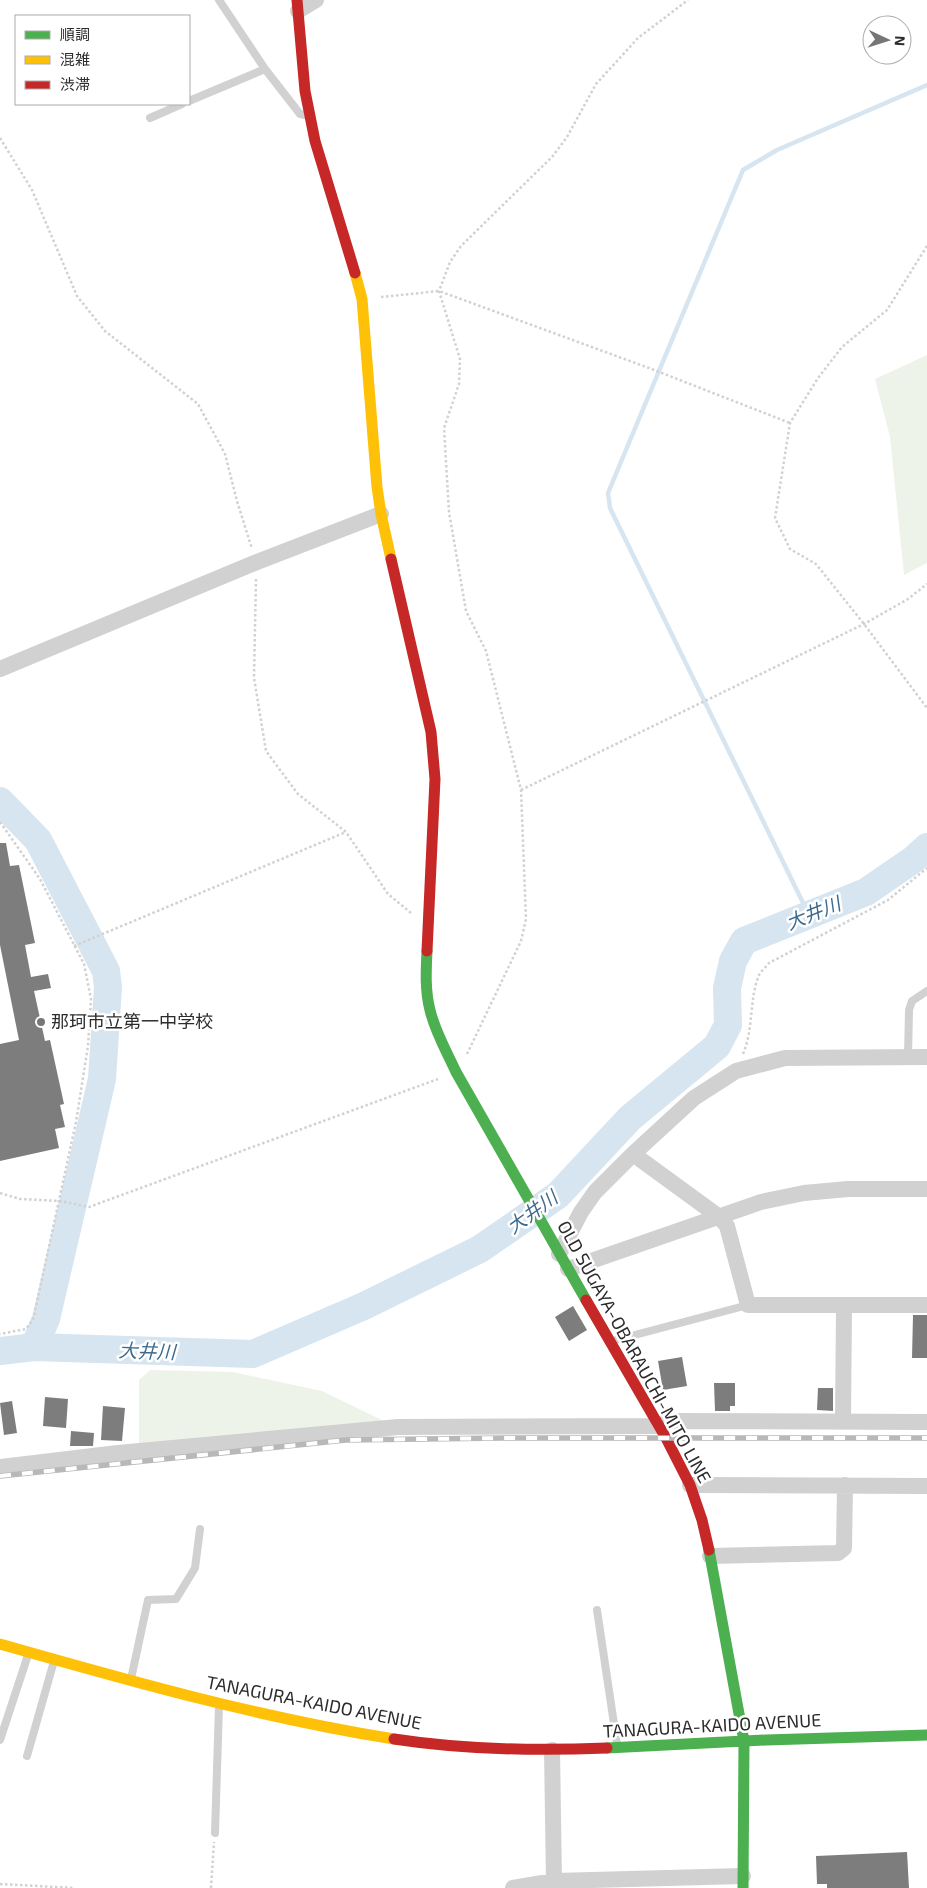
<svg xmlns="http://www.w3.org/2000/svg" width="927" height="1888" font-family="'Exo 2','Noto Sans JP',sans-serif">
	<style>
		.green { fill: #eef3ea }
		.lines { fill: none; stroke-linecap: round; stroke-linejoin: round }
		.stream { stroke: #d6e5f0; stroke-width: 4.5 }
		.river { stroke: #d6e5f0; stroke-width: 28 }
		.building { fill: #7d7d7d }
		.path { stroke: #d1d1d1; stroke-width: 2.5; stroke-dasharray: 2.5 2.5; stroke-linecap: butt }
		.lane { stroke: #d1d1d1; stroke-width: 8 }
		.street { stroke: #d1d1d1; stroke-width: 16 }
		.fast { stroke: #4caf50; stroke-width: 11 }
		.slow { stroke: #ffc107; stroke-width: 11 }
		.jam { stroke: #c62828; stroke-width: 11 }
		.rail-casing { stroke: #b8b8b8; stroke-width: 5.5 }
		.rail { stroke: #fff; stroke-width: 4; stroke-dasharray: 11; stroke-linecap: butt }
		.poi-dot { fill: #767676; stroke: #fff; stroke-width: 2 }
		.labels { text-anchor: middle; stroke-width: 5; stroke-linejoin: round; paint-order: stroke }
		.poi-label { font-size: 18px; fill: #2c2c2c; stroke: #fff; text-anchor: start }
		.street-label { font-size: 18px; fill: #2c2c2c; stroke: #fff }
		.water-label { font-size: 19px; font-style: italic; fill: #3c698c; stroke: #fff }
	</style>
	<rect width="100%" height="100%" fill="#fff"/>
	<path class="green" d="M927,355V563L904,575L890,437L875,379Z
		M150,1370L233,1372L322,1391L386,1422L139,1446V1380Z"/>
	<g class="lines">
		<path class="stream" d="M809,915L610,508L608,493L743,170L777,150L927,85"/>
		<path class="river" d="M0,801L38,840L106,971L108,987L102,1079L46,1319L34,1347
			M0,1351L34,1347L253,1354L364,1306L480,1249L558,1195L630,1118L717,1046L728,1025L727,988L733,961L744,941L866,892L914,859L927,847"/>
	</g>
	<path class="building" d="M0,843H6L10,866L19,865L35,943L25,945L31,977L48,974L51,988L34,991L45,1041L50,1040L64,1104L60,1105L65,1127L55,1129L59,1148L0,1161V1044L19,1040L0,945Z
		M573,1306L587,1330L569,1341L555,1317Z
		M913,1315H927V1358H912Z
		M682,1357L687,1386L663,1390L658,1361Z
		M714,1383H735V1406H730V1411H715Z
		M818,1388H833V1411L817,1410Z
		M45,1397L68,1399L66,1428L43,1426Z
		M12,1401L17,1433L4,1435L0,1403Z
		M103,1406L125,1408L122,1441L101,1440Z
		M71,1431L94,1433L93,1446H70Z
		M907,1852L909,1888H827V1884H817L816,1856Z"/>
	<g class="lines">
		<path class="path" d="M0,138L32,190L77,296L105,331L198,404L225,454L237,501L252,549
			M927,246L887,310L842,347L818,378L790,423L775,518L790,549L816,564L864,624L927,708
			M381,297L439,291L649,368L790,423
			M256,579L254,678L266,751L298,794L346,832L388,894L411,913
			M521,790L864,624L908,599L927,584
			M0,822L40,879L84,964L91,999L88,1046L76,1122L33,1320L26,1329L0,1334
			M74,946L346,832
			M467,1054L521,941L526,919L521,790L486,651L466,611L449,512L444,428L459,384L460,359L439,291L450,262L461,246L552,157L567,137L596,84L638,38L688,0
			M743,1054C754,1028 749,999 759,975C761,971 766,967 769,963L888,900L927,868
			M0,1193L20,1199L60,1201L89,1207L438,1079
			M0,1884L75,1888
			M211,1888L214,1842"/>
		<path class="lane" d="M219,0L265,69L300,114L305,115
			M189,101L265,69
			M150,118L182,104
			M908,1057L909,1010L912,1001L927,991
			M612,1341L748,1305
			M597,1610L617,1744
			M131,1679L148,1600L176,1599L195,1568L200,1529
			M0,1740L28,1655
			M27,1756L54,1661
			M215,1833L219,1706"/>
		<path class="street" d="M298,11L316,0
			M0,669L257,562L381,514
			M633,1154L718,1216L727,1226L748,1305H927
			M559,1254L581,1212L595,1192L633,1154L694,1098L736,1071L785,1058L927,1057
			M568,1269L761,1202L804,1193L848,1189H927
			M843,1422L844,1305
			M0,1467L118,1453L398,1427L658,1426L670,1421L927,1422
			M690,1485L927,1486
			M710,1556L838,1553L844,1548L845,1485
			M552,1750L554,1881L557,1888
			M513,1888L554,1881L743,1876"/>
		<path class="fast" d="M427,951C426,971 425,991 430,1010C435,1032 447,1052 456,1072L586,1300
			M709,1550L744,1741L743,1888
			M607,1748L766,1740L927,1735"/>
		<path class="slow" d="M355,273L362,299L377,487L381,514L391,559
			M0,1644C130,1681 261,1718 394,1739"/>
		<path class="jam" d="M297,0L305,91L315,141L355,273
			M391,559L431,732L435,779L427,951
			M586,1300L666,1438L690,1485L702,1520L709,1550
			M394,1739C465,1750 536,1751 607,1748"/>
		<g class="rail-casing">
			<path id="rail" d="M0,1476L346,1440L504,1438H927"/>
		</g>
		<use href="#rail" class="rail"/>
	</g>
	<circle class="poi-dot" cx="41" cy="1022" r="5"/>
	<g class="labels">
		<g class="poi-label">
			<text x="51" y="1028">那珂市立第一中学校</text>
		</g>
		<g class="street-label">
			<text transform="translate(634 1352) rotate(61)" y="6">OLD SUGAYA-OBARAUCHI-MITO LINE</text>
			<text transform="translate(314 1703) rotate(11)" y="6">TANAGURA-KAIDO AVENUE</text>
			<text transform="translate(712 1726) rotate(-3)" y="6">TANAGURA-KAIDO AVENUE</text>
		</g>
		<g class="water-label">
			<text transform="translate(813 913) rotate(-22)" y="7">大井川</text>
			<text transform="translate(532 1212) rotate(-36)" y="7">大井川</text>
			<text transform="translate(147 1351) rotate(2)" y="7">大井川</text>
		</g>
	</g>
	<rect x="15" y="15" width="175" height="90" fill="#ffffff" stroke="#ababab"/>
	<rect x="25" y="31" width="25" height="8" fill="#4caf50" stroke="#ababab"/>
	<text x="60" y="40" font-size="15" fill="#2c2c2c">順調</text>
	<rect x="25" y="56" width="25" height="8" fill="#ffc107" stroke="#ababab"/>
	<text x="60" y="65" font-size="15" fill="#2c2c2c">混雑</text>
	<rect x="25" y="81" width="25" height="8" fill="#c62828" stroke="#ababab"/>
	<text x="60" y="90" font-size="15" fill="#2c2c2c">渋滞</text>
	<g transform="translate(887 40) rotate(94)"><circle r="24" fill="#ffffff" stroke="#ababab"/>
	<path d="M0-4L9 19L0 12L-9 19Z" fill="#767676"/>
	<text y="-8" font-size="14" font-weight="bold" text-anchor="middle" fill="#2c2c2c">N</text>
	</g>
</svg>
